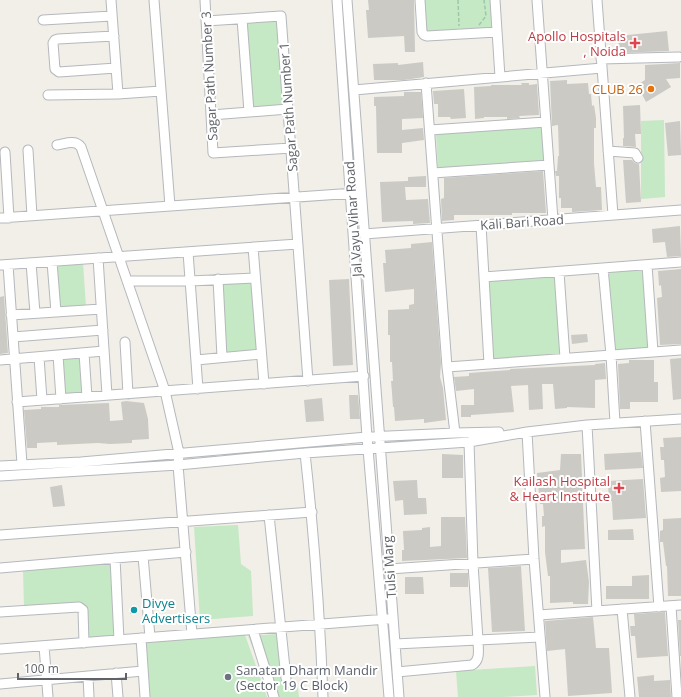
<svg xmlns="http://www.w3.org/2000/svg" width="681" height="697" font-family="'Open Sans',sans-serif">
	<style>
		.green { fill: #c5e8c5 }
		.building { fill: #cccac5 }
		.lines { fill: none; stroke-linecap: round; stroke-linejoin: round }
		.minor-casing { stroke: #b5b8bc; stroke-width: 11 }
		.path { stroke: #9cc7a9; stroke-width: 1.5; stroke-dasharray: 4 2; stroke-linecap: butt }
		.minor { stroke: #fff; stroke-width: 9 }
		.health-dot { fill: #e0444e; stroke: #fff; stroke-width: 1.5 }
		.food-dot { fill: #e8710a; stroke: #fff; stroke-width: 1.5 }
		.culture-dot { fill: #0f9aa8; stroke: #fff; stroke-width: 1.5 }
		.worship-dot { fill: #6b7280; stroke: #fff; stroke-width: 1.5 }
		.labels { text-anchor: middle; stroke-width: 4; stroke-linejoin: round; paint-order: stroke }
		.health-label { font-size: 13px; fill: #be3a42; stroke: #fff; text-anchor: end }
		.street-label { font-size: 13px; fill: #5f6368; stroke: #fff }
		.food-label { font-size: 13px; fill: #c56008; stroke: #fff; text-anchor: end }
		.culture-label { font-size: 13px; fill: #0d838f; stroke: #fff; text-anchor: start }
		.worship-label { font-size: 13px; fill: #5b616d; stroke: #fff; text-anchor: start }
	</style>
	<rect width="100%" height="100%" fill="#f1efe8"/>
	<path class="green" d="M425,0H491L492,28L426,32Z
		M279,20L284,106L252,108L246,22Z
		M664,120L665,197L641,199V121Z
		M542,126L544,162L438,170L436,134Z
		M83,263L86,307L58,309L55,265Z
		M643,269L649,349L614,352L608,272Z
		M558,275L563,354L493,359L488,280Z
		M253,282L257,351L226,353L222,284Z
		M81,357L84,394L64,396L61,358Z
		M238,525L241,564L251,571L253,616L200,620L194,527Z
		M111,562L116,636L87,639L85,605L24,607L23,570Z
		M236,632L245,635L267,697H146L141,638Z
		M278,634L283,683L297,681L299,697H273L248,636Z
		M535,666L537,695L503,697H458L456,671Z"/>
	<path class="building" d="M368,0H414L415,52H405L404,36L368,38L366,10H369Z
		M667,31L669,51L619,53L618,36Z
		M423,62L424,77L404,80H374L373,64L398,63V65Z
		M680,63V78L666,79L671,87L646,102L637,85L645,80V65Z
		M567,80V84L588,83L589,94H591L592,106L594,105L596,118V128H594V163L596,187H601L602,210L572,212V208H561V198H559V176H556L555,171H557L558,156H559L558,125L552,126L550,81Z
		M521,83H529V85L537,84L539,115L519,116L520,118L507,119V117H484V118L475,119L474,87L491,86V85H522Z
		M464,89L466,118L451,119L450,117H438V104H434L433,91Z
		M404,92H421L423,118L402,119V130L423,128L424,140L402,143V153H377L376,106H374V97L404,96Z
		M640,105L641,134H635L636,147L623,146V138H624L623,106Z
		M680,121L681,155L668,156L665,123Z
		M623,160H632L635,163L639,164L641,202L626,203Z
		M543,171L546,213H512V215H454V220L442,221L441,199L444,198V178Z
		M426,176V187H405L406,200L428,199L430,223L413,224V221L382,222L380,182L408,181V177Z
		M680,226L681,256L667,257L665,242L653,243L652,229Z
		M432,242L441,363L440,377L443,388L446,420L424,423V419L395,421L394,407H393L392,393L391,381H393L392,362H390V335H388V310L409,309V305L414,304V289L385,292L383,263H386L385,250L411,248V244Z
		M681,269V344L660,345L657,298L662,297L661,285L659,286L658,271Z
		M349,279L353,365L333,366L329,280Z
		M4,296L8,353L0,354V297Z
		M587,334L588,342L572,344L571,335Z
		M681,358V399L673,400L670,359Z
		M629,360H654V382H658V402H630V409H620L618,364L629,363Z
		M605,363L606,379L595,380V408L567,407V408L555,409L553,384H542L543,409L529,410L528,385L511,386L514,412L471,415V417H461V405H474V389L456,391L454,377L469,376V373L510,370V369L595,365V364Z
		M349,395H358L360,419H350Z
		M322,398L324,421L306,422L304,400Z
		M126,401L144,403L148,419L149,439L132,440V443L110,444L98,443L57,445V442L37,443V448H27L24,410L41,409V407H59V405L109,403L110,421L123,420L121,402Z
		M681,437V491L661,492L660,478L665,477L664,460H661L660,447H664L663,438Z
		M641,452L643,468L605,470L604,454Z
		M442,454L463,455V478H442Z
		M561,454H581L585,549L561,550V563L586,560L589,582L588,604H573V602L550,603V576H548L545,552V526L542,527V516H544L543,504H540L537,473L560,470Z
		M643,479L646,518L613,520L612,501L609,502L608,481Z
		M417,480L418,498H426L427,514L404,515L403,500L395,501L393,481Z
		M62,485L65,506L53,507L50,487Z
		M441,517H465L467,558L402,561V550H404L403,531L422,530V528L430,527V547L441,546Z
		M681,518V596H668L667,566H666L663,542H660V531L663,530V519Z
		M633,529L634,540H608V530Z
		M521,566L525,631L492,632L488,568Z
		M450,573H468V587H450Z
		M649,575V599H606V586H632V576Z
		M405,577H423L424,594H405Z
		M137,606V614H130V607Z
		M665,612L668,656L637,658L635,636H631L630,626H635L634,614Z
		M593,617L596,648H609L612,693L568,696L565,649L547,651L545,621Z
		M678,620H681V656H680Z
		M654,675V681L670,680L671,697H639L637,677Z"/>
	<g class="lines">
		<g class="minor-casing">
			<path id="minor" d="M111,0L118,94L161,91
				M154,0L170,206
				M205,0L213,153L291,148
				M337,0L367,437L389,697
				M347,0L399,697
				M420,0L422,32L424,35L427,36L497,32
				M495,0L500,77
				M537,0L553,220
				M597,0L613,215
				M242,19L249,112
				M43,20L112,16
				M206,21L281,16L308,381
				M114,36L58,39L55,40L53,43L55,69L59,72L116,68
				M601,59L679,57
				M426,83L447,367L455,433
				M354,90L602,68
				M48,95L118,94
				M211,115L288,109
				M430,130L546,122
				M57,145C65,144 75,139 81,147L165,391L179,453L178,465L192,634
				M28,150L32,216
				M608,151L635,153L638,158
				M5,152L9,218
				M433,173L549,165
				M0,218L355,193
				M481,225L489,364
				M364,234L681,210
				M253,247L264,384
				M188,252L198,389
				M98,258L107,395
				M52,262L56,312
				M31,263L35,313
				M0,265L298,244
				M8,265L22,464
				M647,265L653,352
				M603,268L611,355L615,423
				M559,272L565,358
				M484,277L681,262
				M218,279L222,357
				M127,281H190L255,278
				M11,315L101,309
				M13,337L103,330
				M125,342L128,394
				M84,353L87,397
				M58,355L61,399
				M39,357L42,400
				M0,360L104,351
				M196,360L261,354
				M447,367L681,350
				M17,402L364,376
				M645,421L659,607
				M587,425L597,611
				M527,432L534,559L545,697
				M305,453C314,534 320,615 323,697
				M0,466L81,462L367,437L455,433L499,432
				M0,476L178,465L305,453L469,442L527,432L587,425L681,419
				M269,515L286,678
				M0,535L312,512
				M143,556L150,637
				M115,558L119,640
				M0,568L186,552
				M389,569L534,559
				M671,606L677,697
				M622,609L630,697
				M0,612L79,607L83,610L84,643
				M539,615L681,605
				M253,630L274,697
				M141,638L145,697
				M395,644L478,640L473,564L469,442
				M44,646L48,697
				M0,649L387,619
				M397,672L472,665C481,660 478,649 478,640L540,637
				M116,673L118,697
				M88,676L89,697
				M0,684L143,671"/>
		</g>
		<path class="path" d="M458,0L459,26
			M479,25L486,16L484,0"/>
		<use href="#minor" class="minor"/>
	</g>
	<g class="health-dot">
		<path d="M633 37h4v4h4v4h-4v4h-4v-4h-4v-4h4z"/>
		<path d="M617 482h4v4h4v4h-4v4h-4v-4h-4v-4h4z"/>
	</g>
	<circle class="food-dot" cx="651" cy="89" r="4"/>
	<circle class="culture-dot" cx="134" cy="610" r="4"/>
	<circle class="worship-dot" cx="228" cy="677" r="4"/>
	<g class="labels">
		<g class="health-label">
			<text x="626" y="41">Apollo Hospitals<tspan x="626" dy="15">, Noida</tspan></text>
			<text x="610" y="486">Kailash Hospital<tspan x="610" dy="15">&amp; Heart Institute</tspan></text>
		</g>
		<g class="street-label">
			<text transform="translate(209 76) rotate(-93)" y="5">Sagar Path Number 3</text>
			<text transform="translate(288 107) rotate(-94)" y="5">Sagar Path Number 1</text>
			<text transform="translate(353 219) rotate(-94)" y="5">Jal Vayu Vihar Road</text>
			<text transform="translate(522 222) rotate(-4)" y="5">Kali Bari Road</text>
			<text transform="translate(389 567) rotate(-94)" y="5">Tulsi Marg</text>
		</g>
		<g class="food-label">
			<text x="643" y="94">CLUB 26</text>
		</g>
		<g class="culture-label">
			<text x="142" y="608">Divye<tspan x="142" dy="15">Advertisers</tspan></text>
		</g>
		<g class="worship-label">
			<text x="236" y="675">Sanatan Dharm Mandir<tspan x="236" dy="15">(Sector 19 C Block)</tspan></text>
		</g>
	</g>
	<path d="M18 673v6h108v-6" fill="none" stroke="#5f6368" stroke-width="2"/>
	<text x="24" y="673" font-size="12" fill="#5f6368" stroke="#ffffff" stroke-width="3" paint-order="stroke">100 m</text>
</svg>
